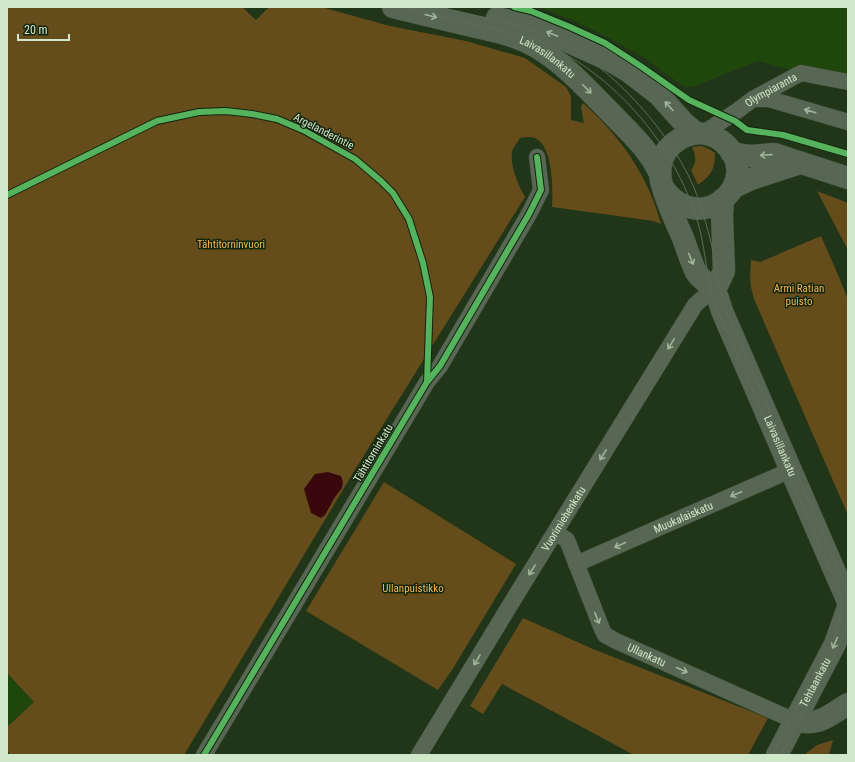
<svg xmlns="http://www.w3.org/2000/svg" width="855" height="762" font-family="'Roboto Condensed',sans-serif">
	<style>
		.built { fill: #1f470c }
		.green { fill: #654d1b }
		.water { fill: #38080d }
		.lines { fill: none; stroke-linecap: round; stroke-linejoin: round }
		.street-casing { stroke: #3c4d36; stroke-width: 17 }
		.secondary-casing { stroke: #3c4d36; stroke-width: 23 }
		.street { stroke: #586753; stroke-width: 16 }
		.secondary { stroke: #586753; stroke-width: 22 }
		.tram { stroke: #5e6d58; stroke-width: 1 }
		.cycleway-casing { stroke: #13240d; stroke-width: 8 }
		.cycleway { stroke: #56b35d; stroke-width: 6 }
		.oneway { stroke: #a1b49a }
		.labels { text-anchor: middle; stroke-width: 3; stroke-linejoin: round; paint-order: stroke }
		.street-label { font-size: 11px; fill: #d2e8ca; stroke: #13240d }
		.park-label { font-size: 11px; fill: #f3b750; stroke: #13240d }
	</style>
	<rect width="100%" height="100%" fill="#213518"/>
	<path class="built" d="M539,7H848V84L801,73L758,61L692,87H687L683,86L643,57L609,38L574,21Z
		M7,673L34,702L7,727Z"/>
	<path class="green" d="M7,7H242L256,20L269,7H321L390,26L466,41L525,58L566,87L571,96V120L584,123L581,107L583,103C611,128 637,160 651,195C655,204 658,214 661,224L654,221L552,207C553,191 553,150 538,140C533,136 527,137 520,138C518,142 513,147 512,152C510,166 518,185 525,197L353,473L184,755H11L7,751V727L34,702L7,673Z
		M701,146L709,149L715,153C715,170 711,175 698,185L691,170C697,163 696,155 692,147Z
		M817,191L848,203V250Z
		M821,236L839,277L848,300V515L754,299L751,287L750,277L751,260L760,262Z
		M384,482L516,564L452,670L438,690L306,611Z
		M523,618L593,649L768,718L748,755H634L502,684L483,714L470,706Z
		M833,740L829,755H804L817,745Z"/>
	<path class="water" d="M328,472L341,476L343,482L342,488L335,497L325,515L321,518L311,513L304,489L315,474Z"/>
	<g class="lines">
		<g class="street-casing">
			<g id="street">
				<path d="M753,99H769L848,122"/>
				<path id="s1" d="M702,134L737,111L753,99L801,73L848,82"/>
				<path id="s2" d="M555,532L567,540L602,629L605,635L616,641L795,721"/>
				<path id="s3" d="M576,564L791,470"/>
				<path d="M204,755L427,382L440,366L529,214L541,190L537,157"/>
				<path id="s4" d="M419,755L515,597L695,305L705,296L715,290"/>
			</g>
		</g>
		<g class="secondary-casing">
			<g id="secondary">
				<path id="s5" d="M393,7C419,13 446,20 472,26C495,31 519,36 538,48C566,65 588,90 611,113C629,132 649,149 660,174"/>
				<path d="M497,18L526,25L549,33L611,61L628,71L659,95L684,123L696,133"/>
				<path d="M731,152L742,155L751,156L774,154L848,178"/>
				<path d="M734,187L751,179L800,163"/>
				<path id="s6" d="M664,189C702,240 765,180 724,143C715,135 703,132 693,134C679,137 666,147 662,160C660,167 660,175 661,181C666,201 675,220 683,238C687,249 691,262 696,272C700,279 708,283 714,289C717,293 720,305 722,311L848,602"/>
				<path d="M715,290L724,271L722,215L723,199"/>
				<path d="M795,721C820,726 828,716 848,704"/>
				<path id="s7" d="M777,755L835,644L848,607"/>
			</g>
		</g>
		<use href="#street" class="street"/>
		<use href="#secondary" class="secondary"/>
		<path class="tram" d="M404,7L528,37C609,66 674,142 698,223C706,250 706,280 716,306L836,583L840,595L841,608L839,619L835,635L772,755
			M439,7C476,16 518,23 553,38C611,64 677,138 698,198C704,216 709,233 713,251C716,271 719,290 726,310L848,592
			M781,755L837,650L848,623"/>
		<g class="cycleway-casing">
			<path id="cycleway" d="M514,7L531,11L570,27L605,43L639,65L689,100L735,121L747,130L783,135L848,154
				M7,195L157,121L199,112L226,111L252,114L277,119L303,130L355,159L381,181L393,193L409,219L423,263L430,297L427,382
				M204,755L427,382L440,366L529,214L541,190L537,157"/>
		</g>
		<use href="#cycleway" class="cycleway"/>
	</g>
	<defs><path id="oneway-shaft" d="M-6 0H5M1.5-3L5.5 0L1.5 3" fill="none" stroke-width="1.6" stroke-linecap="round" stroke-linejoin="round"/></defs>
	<g class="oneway">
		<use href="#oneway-shaft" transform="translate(431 16) rotate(14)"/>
		<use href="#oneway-shaft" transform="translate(552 34) rotate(-157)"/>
		<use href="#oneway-shaft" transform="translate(587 89) rotate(45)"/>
		<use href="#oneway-shaft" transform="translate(669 106) rotate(-132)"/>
		<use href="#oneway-shaft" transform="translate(810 111) rotate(-164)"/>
		<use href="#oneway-shaft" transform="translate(766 155) rotate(176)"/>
		<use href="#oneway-shaft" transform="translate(691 259) rotate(68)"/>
		<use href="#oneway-shaft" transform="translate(671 344) rotate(122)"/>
		<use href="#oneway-shaft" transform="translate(603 455) rotate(122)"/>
		<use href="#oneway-shaft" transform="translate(736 494) rotate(157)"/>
		<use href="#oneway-shaft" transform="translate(620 545) rotate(156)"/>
		<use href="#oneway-shaft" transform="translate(532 570) rotate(122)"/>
		<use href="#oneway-shaft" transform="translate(597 618) rotate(68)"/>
		<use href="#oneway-shaft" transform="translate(835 643) rotate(114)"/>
		<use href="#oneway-shaft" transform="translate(477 660) rotate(121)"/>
		<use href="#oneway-shaft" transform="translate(682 670) rotate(24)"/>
	</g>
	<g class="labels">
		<g class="street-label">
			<text dy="4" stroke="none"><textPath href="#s5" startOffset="164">Laivasillankatu</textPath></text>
			<text dy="4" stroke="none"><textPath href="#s1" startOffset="82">Olympiaranta</textPath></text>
			<text transform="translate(324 131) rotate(27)" y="4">Argelanderintie</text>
			<text dy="4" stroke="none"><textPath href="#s6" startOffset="522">Laivasillankatu</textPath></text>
			<text transform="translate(373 453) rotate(-59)" y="4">Tähtitorninkatu</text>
			<text dy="4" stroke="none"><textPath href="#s3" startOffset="117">Muukalaiskatu</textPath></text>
			<text dy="4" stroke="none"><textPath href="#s4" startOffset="277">Vuorimiehenkatu</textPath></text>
			<text dy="4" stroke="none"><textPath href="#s2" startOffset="163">Ullankatu</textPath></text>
			<text dy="4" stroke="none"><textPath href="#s7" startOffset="82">Tehtaankatu</textPath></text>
		</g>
		<g class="park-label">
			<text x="231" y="248">Tähtitorninvuori</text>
			<text x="799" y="292">Armi Ratian<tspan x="799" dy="13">puisto</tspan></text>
			<text x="413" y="592">Ullanpuistikko</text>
		</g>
	</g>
	<rect width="855" height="762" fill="none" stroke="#d2e8ca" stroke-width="16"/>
	<path d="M18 34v6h51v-6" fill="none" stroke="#d2e8ca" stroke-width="2"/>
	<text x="24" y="34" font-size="12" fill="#d2e8ca" stroke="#13240d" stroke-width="3" paint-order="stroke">20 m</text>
</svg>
